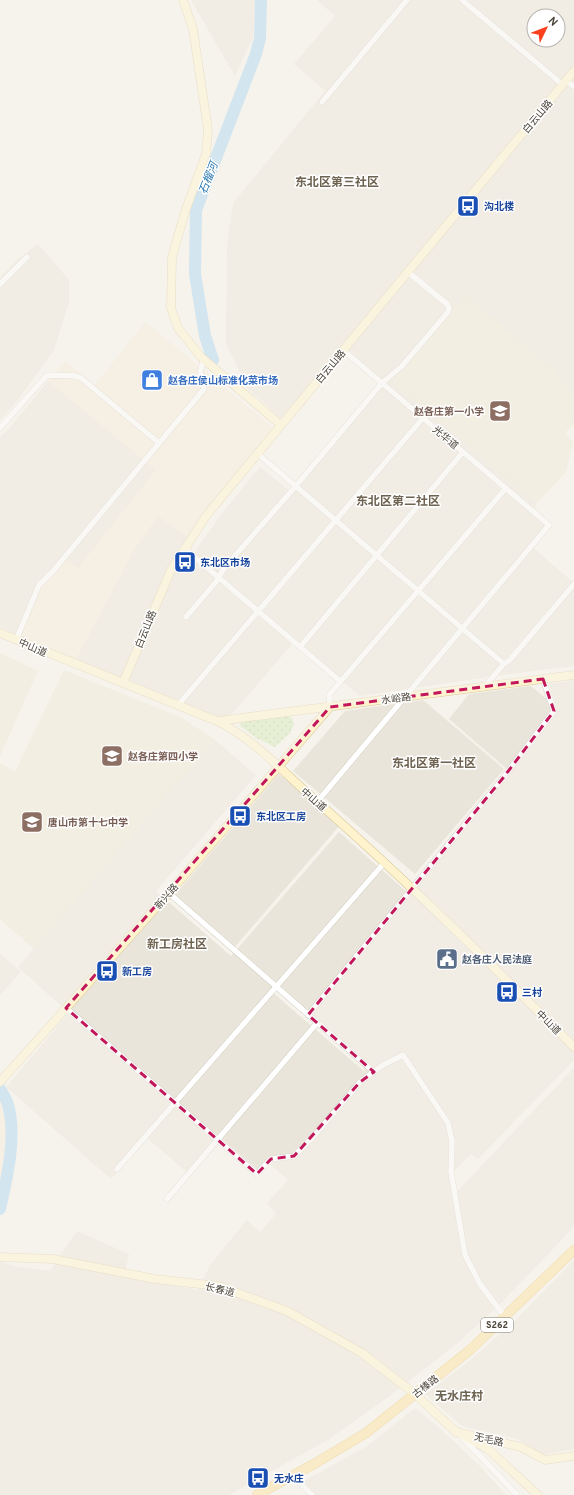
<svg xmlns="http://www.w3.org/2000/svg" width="574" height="1495" font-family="Overpass,'Noto Sans SC',sans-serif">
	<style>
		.residential { fill: #eae5da; fill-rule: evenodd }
		.commercial { fill: #f7ead8 }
		.education { fill: #efe8d6 }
		.garden { fill: url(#garden-dots) }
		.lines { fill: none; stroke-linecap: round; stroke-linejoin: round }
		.river { stroke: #a9d4f2; stroke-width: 12 }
		.street-casing { stroke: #c2bbae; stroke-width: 6 }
		.secondary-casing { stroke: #d6c79b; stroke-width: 9 }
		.primary-casing { stroke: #e6c16a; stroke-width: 10 }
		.street { stroke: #fff; stroke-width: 5.5 }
		.secondary { stroke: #fff3cd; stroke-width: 8 }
		.primary { stroke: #ffe39c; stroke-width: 9 }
		.marked { fill: none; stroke: #c2185b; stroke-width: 3; stroke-dasharray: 8 5; stroke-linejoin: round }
		.labels { text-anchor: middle; stroke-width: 3; stroke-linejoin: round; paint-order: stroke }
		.shield { fill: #fff; stroke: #817c74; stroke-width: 1 }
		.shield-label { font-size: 9px; font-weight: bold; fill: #4b4439 }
		.street-label { font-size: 10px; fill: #4b4439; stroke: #fff }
		.transit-label { font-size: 10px; font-weight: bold; fill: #164399; stroke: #fff; text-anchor: start }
		.shop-label { font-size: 10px; font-weight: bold; fill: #366cbe; stroke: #fff; text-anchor: start }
		.education-label { font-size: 10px; font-weight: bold; fill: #785e54; stroke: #fff; text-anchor: start }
		.service-label { font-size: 10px; font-weight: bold; fill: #4e5e75; stroke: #fff; text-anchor: start }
		.water-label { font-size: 11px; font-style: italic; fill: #2e7ab2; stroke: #fff }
		.quarter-label { font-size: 12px; font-weight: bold; fill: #6e6250; stroke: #fff }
	</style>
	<defs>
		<pattern id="garden-dots" width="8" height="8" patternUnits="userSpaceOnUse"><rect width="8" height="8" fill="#d2eab5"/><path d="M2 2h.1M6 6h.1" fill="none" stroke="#b6ca9c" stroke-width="1.8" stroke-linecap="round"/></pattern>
	</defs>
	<rect width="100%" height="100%" fill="#f6f3ec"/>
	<path class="residential" d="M191,0H255L253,37L235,76Z
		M317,0H574V398L554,370L392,381L537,503L534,509L552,525L532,547L574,583V666L495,676L360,696L193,554L223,512L260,467L290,491L385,383L344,346L281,418L248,389L226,344L227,247L233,203L325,91L294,64L335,16ZM534,16H558V40H534Z
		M38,244L69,280V302L54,350L18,400L0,420V278L18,259Z
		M48,381L156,470L78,569L42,584L21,636L0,627V437L9,429Z
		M158,515L189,538L182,550L292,644L232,714L220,717L76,659L134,550Z
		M574,680V1060L478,1159L471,1154L452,1174L453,1196L574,1068V1227L504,1300L460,1341L391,1395L329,1439L229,1495H0V1261L16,1267L50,1271L77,1231L129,1254L124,1277L198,1290L210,1265L247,1220L260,1232L276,1214L267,1203L288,1180L267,1161L258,1170L220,1137L188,1173L147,1138L111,1179L6,1087L69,1013L18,967L215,740L256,775L156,891L231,956L339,832L408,893L508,770L449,719L469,694L531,686L557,708L549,684ZM276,985L359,1054L365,1072L271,991Z
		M423,700L504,769L415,874L293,771L345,711Z
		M279,774L340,825L233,949L173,897Z
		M0,954L21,972L0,995Z
		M574,1260V1449L542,1455L518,1439L462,1426L425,1394L463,1366L510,1326Z
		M415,1408L437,1426L478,1464L506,1495H312L302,1482L366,1447Z"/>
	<path class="commercial" d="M145,322L276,430L189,538L158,516L134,550L76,659L21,636L42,584L65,558L78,568L156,470L48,381L65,361L95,385Z
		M0,1100L9,1124L0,1186Z"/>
	<path class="education" d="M466,295L554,370L574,398V423L565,433L573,442L566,472L537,503L392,382Z
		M0,653L38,671L0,756Z
		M64,670L182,718L215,740L34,949L0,919V763L15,772Z"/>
	<path class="garden" d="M285,715L292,718L294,724L290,733L275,747L256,738L239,725L242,722Z"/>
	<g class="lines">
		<path class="river" d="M213,360L205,336L195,274L196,210L256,54L260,38L261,0
			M0,1089C3,1094 7,1100 8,1105C17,1136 7,1178 0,1209"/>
		<g class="street-casing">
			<path id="street" d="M462,0L563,85
				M566,80L574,87
				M322,102L407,0
				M0,284L27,257
				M0,428L47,375L76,376L81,378L159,443
				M258,454L504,664L484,687
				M184,548L340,681
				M186,617L216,582L225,567L295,487L382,383L402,366L448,312L449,308L447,304L408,272
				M16,640L39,585L54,570L204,389L200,372L204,359
				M300,647L463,452
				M504,664L510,660L574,584
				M178,705L423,418
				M330,707L329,695L506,488
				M317,802L549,525L343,350
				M169,893L374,1072
				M66,1008L257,1174L271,1159L294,1156L314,1136L360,1082L383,1065L403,1055L448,1123L452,1141L451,1172L465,1255L480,1284L505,1317
				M308,1015L503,778L554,711L543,679
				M117,1169L385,862
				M167,1199L317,1023
				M462,1437L517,1495
				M293,1476L312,1495"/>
		</g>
		<g class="secondary-casing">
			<path id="secondary" d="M183,0L193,29L208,130L206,154L185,212L172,257L171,308L178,328L201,357L281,425
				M0,633L217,721C254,739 283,772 314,799C404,878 489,962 574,1047
				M123,683L171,570L206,516L574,71
				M218,721L574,675
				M0,1082L169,893L330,707
				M0,1257L53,1259L155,1279L218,1286L287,1311L362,1353L415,1394L456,1432L521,1447L545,1460L574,1456
				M464,1436L488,1449L538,1495"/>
		</g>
		<g class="primary-casing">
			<path id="primary" d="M257,1495L314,1464L366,1433L470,1350L574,1250"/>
		</g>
		<use href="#street" class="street"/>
		<use href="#secondary" class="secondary"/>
		<use href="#primary" class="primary"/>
	</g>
	<path d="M0 0H574V1495H0ZM543,679L554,711L503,778L308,1015L374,1072L360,1082L294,1156L271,1159L257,1174L66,1008L330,707Z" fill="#f6f3ec" fill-opacity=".55" fill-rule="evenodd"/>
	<path class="marked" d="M543,679L554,711L503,778L308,1015L374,1072L360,1082L294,1156L271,1159L257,1174L66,1008L330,707Z"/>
	<defs>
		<g id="bus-square" transform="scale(1.15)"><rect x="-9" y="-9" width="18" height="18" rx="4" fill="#1a4fb4" stroke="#fff"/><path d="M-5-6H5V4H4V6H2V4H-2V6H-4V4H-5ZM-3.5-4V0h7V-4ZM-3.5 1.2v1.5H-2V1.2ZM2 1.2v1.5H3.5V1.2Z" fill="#fff"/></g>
		<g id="shop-square" transform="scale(1.15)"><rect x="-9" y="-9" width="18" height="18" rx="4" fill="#3f7fe0" stroke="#fff"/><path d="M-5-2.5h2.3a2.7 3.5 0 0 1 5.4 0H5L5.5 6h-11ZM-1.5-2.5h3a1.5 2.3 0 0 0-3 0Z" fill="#fff"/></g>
		<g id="school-square" transform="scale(1.15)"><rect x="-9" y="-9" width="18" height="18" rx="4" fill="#8d6e63" stroke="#fff"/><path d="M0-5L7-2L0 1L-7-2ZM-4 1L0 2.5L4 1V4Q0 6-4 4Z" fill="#fff"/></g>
		<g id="civic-square" transform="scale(1.15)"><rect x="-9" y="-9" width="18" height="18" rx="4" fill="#5c6f8a" stroke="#fff"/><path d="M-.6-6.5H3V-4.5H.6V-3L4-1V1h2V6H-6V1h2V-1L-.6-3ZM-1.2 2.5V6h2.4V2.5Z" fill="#fff"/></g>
	</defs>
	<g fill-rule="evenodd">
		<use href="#bus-square" x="468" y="206"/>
		<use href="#shop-square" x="152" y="380"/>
		<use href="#school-square" x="500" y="411"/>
		<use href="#bus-square" x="185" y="562"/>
		<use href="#school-square" x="112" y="756"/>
		<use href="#bus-square" x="240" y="816"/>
		<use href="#school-square" x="32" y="822"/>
		<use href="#civic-square" x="447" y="959"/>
		<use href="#bus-square" x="107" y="971"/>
		<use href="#bus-square" x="507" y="992"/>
		<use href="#bus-square" x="258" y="1478"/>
	</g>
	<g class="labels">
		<rect class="shield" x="481" y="1318" width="32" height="14" rx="3"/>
		<g class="shield-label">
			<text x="497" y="1328">S262</text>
		</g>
		<g class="street-label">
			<text transform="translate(537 116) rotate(-50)" y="4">白云山路</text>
			<text transform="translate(330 366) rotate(-50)" y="4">白云山路</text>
			<text transform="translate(446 437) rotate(40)" y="4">光华道</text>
			<text transform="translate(145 629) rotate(-68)" y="4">白云山路</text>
			<text transform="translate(33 647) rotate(23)" y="4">中山道</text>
			<text transform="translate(396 698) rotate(-7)" y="4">水峪路</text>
			<text transform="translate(314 799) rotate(41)" y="4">中山道</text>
			<text transform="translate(166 896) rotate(-49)" y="4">新兴路</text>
			<text transform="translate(549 1022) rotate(45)" y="4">中山道</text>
			<text transform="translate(220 1289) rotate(14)" y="4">长春道</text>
			<text transform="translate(425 1386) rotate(-38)" y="4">古榛路</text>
			<text transform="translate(489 1439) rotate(13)" y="4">无毛路</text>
		</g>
		<g class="transit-label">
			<text x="484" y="210">沟北楼</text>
			<text x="200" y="566">东北区市场</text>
			<text x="256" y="820">东北区工房</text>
			<text x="122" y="975">新工房</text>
			<text x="522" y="996">三村</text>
			<text x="274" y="1482">无水庄</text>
		</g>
		<g class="shop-label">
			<text x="168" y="384">赵各庄侯山标准化菜市场</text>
		</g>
		<g class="education-label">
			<text x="484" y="415" text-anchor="end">赵各庄第一小学</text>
			<text x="128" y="760">赵各庄第四小学</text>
			<text x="48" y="826">唐山市第十七中学</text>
		</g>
		<g class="service-label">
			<text x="462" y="963">赵各庄人民法庭</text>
		</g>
		<g class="water-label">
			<text transform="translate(208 178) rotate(-69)" y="4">石榴河</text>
		</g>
		<g class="quarter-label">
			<text x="337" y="186">东北区第三社区</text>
			<text x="398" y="505">东北区第二社区</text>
			<text x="434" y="767">东北区第一社区</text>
			<text x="177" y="948">新工房社区</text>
			<text x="459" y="1400">无水庄村</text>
		</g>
	</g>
	<g transform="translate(546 28) rotate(47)"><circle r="19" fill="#ffffff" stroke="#b7b4b0"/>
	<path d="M0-3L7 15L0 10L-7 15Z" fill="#fc3f1d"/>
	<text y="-6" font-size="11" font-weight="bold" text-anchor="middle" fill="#4b4439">N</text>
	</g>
</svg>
